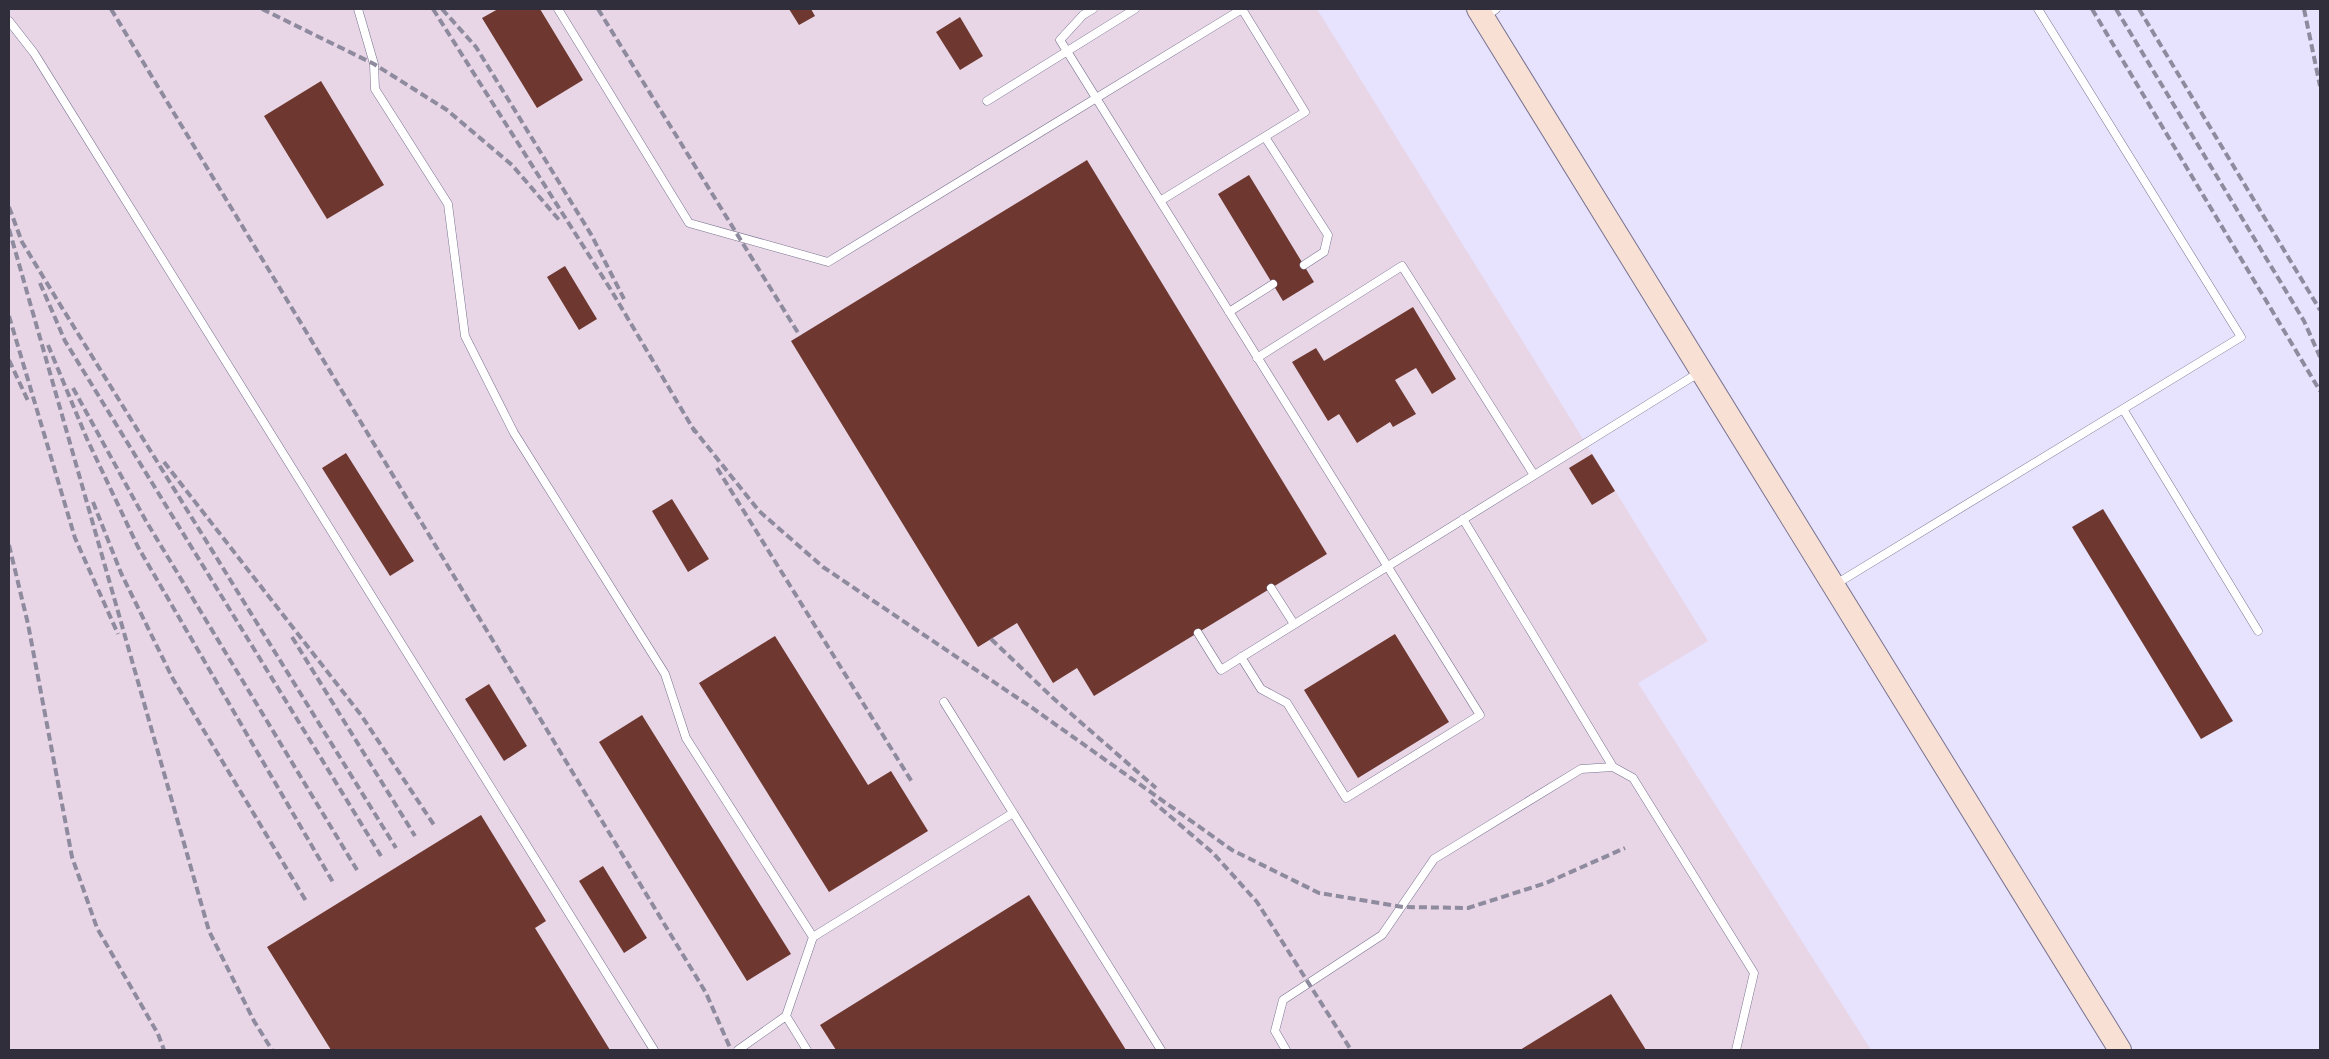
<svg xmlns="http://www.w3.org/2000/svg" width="2329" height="1059" font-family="'IBM Plex Serif',serif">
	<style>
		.industrial { fill: #e8d6e7 }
		.building { fill: #6e3830 }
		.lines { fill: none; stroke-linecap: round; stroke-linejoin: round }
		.lane-casing { stroke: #787390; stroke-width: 9 }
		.secondary-casing { stroke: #787390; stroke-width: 24 }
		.lane { stroke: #fff; stroke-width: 8 }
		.secondary { stroke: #f8e0d5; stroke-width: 22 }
		.rail { stroke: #8f8b9f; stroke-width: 4; stroke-dasharray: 8 4; stroke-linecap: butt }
	</style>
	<rect width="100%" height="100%" fill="#e7e2fd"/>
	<path class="industrial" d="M9,9H1317L1708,641L1638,683L1871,1050H9Z"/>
	<path class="building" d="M498,9H540L583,80L537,108L482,18Z
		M789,9H811L815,16L799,25Z
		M960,17L983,56L960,70L936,32Z
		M321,81L384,185L327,219L264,116Z
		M1087,160L1327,554L1094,696L1077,668L1053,683L1017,623L978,647L791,341Z
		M1249,175L1314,282L1283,301L1218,194Z
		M565,266L597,319L579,330L547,277Z
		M1413,307L1456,379L1432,394L1416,368L1395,380L1416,414L1393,427L1390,422L1357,443L1339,414L1328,421L1292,362L1316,348L1324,361Z
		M346,453L414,561L390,576L322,468Z
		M1592,454L1615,491L1592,505L1569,468Z
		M672,499L709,559L688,572L652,511Z
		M2103,509L2233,721L2201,739L2072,527Z
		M1395,634L1449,722L1358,778L1304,690Z
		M775,636L868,785L891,771L928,831L829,892L699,683Z
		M489,684L527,746L504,761L465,699Z
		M642,715L791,954L747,981L599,742Z
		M481,815L546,921L535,928L610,1050H331L267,947Z
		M603,866L647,938L624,953L579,881Z
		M1029,895L1126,1050H836L820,1025Z
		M1611,994L1646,1050H1520Z"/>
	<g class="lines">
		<g class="lane-casing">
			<path id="lane" d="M358,9L374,64L375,89L448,204L465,336L514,433L665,674L686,738L813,937
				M558,9L689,223L828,262L1242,9
				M1093,9L1083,15L1060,40L1480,715L1346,798L1287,703L1261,689L1241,657
				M1485,17L1496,9
				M9,21L34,53L654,1050
				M987,101L1135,9
				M1265,137L1328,235L1324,252L1304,265
				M1160,201L1305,112L1242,9
				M1229,312L1273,284
				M1257,358L1402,266L1534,475
				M2123,409L2258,631
				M1463,519L1613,767L1633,778L1754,973L1736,1050
				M1836,584L2241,337L2038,9
				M1271,588L1294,624
				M1198,633L1221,670L1700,372
				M944,702L1161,1050
				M738,1050L786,1016
				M807,1050L786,1016L813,937L1013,813
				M1286,1050L1275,1031L1283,1000L1382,935L1434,859L1581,769L1613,767"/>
		</g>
		<g class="secondary-casing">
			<path id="secondary" d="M1478,9L2120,1050"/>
		</g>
		<use href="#lane" class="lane"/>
		<use href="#secondary" class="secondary"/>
		<path class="rail" d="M111,9L706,993L731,1050
			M262,9L374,64L447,110L512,165L560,221
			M433,9L611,290L695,432
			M442,9L476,47L592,236L624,299
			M598,9L800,336
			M2092,9L2320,391
			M2116,9L2304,321L2320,357
			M2139,9L2320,310
			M2304,9L2320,86
			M9,207L22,242L56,298L396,848
			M9,229L209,931L254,1021L272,1050
			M40,283L65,341L381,856
			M9,316L75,538L118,634
			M48,345L87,439L138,547L334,884
			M9,360L29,403
			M73,388L146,521L357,870
			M692,427L759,511L823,567L1031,707L1232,850L1319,893L1403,907L1468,908L1546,883L1625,848
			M164,462L361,715L434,825
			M717,468L912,782
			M93,502L121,573L173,679L306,901
			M9,545L28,624L72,857L97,928L158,1034L164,1050
			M292,637L415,836
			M991,639L1053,698L1156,788
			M1151,800L1213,853L1257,902L1351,1050"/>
	</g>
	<rect width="2329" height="1059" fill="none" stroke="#302e3a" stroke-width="20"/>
</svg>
